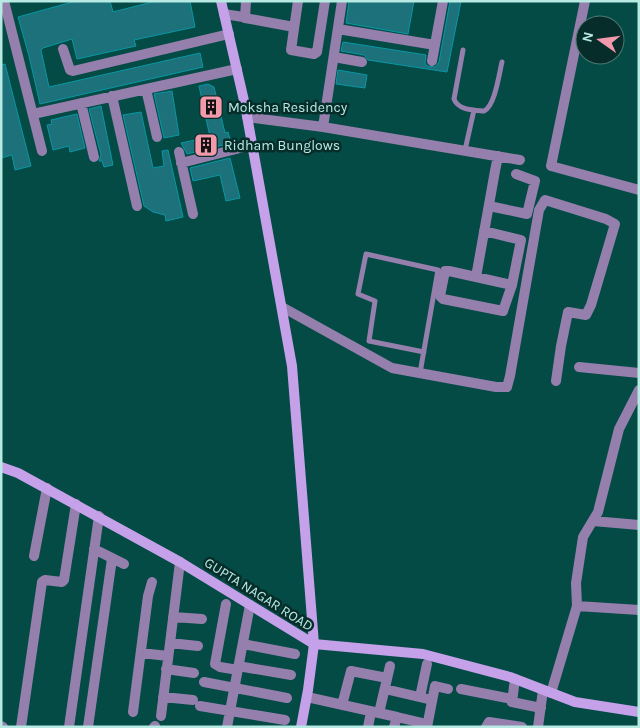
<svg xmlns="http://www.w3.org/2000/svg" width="640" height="728" font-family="Karla,sans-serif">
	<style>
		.building { fill: #1c717a; stroke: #0898a6 }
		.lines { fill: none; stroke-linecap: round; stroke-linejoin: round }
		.lane { stroke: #957fac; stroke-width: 5 }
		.street { stroke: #957fac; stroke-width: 10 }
		.secondary { stroke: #c4a1e9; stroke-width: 10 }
		.labels { text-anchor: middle; stroke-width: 5; stroke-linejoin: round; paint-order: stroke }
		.poi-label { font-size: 14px; fill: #b8eae4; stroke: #072d2a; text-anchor: start }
		.street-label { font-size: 14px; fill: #b8eae4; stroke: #072d2a }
	</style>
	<rect width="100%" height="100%" fill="#044a45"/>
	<path class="building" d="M76,1H110L113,12L156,1H190L195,27L134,40L136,46L77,59L72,39L43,48L41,50L49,87L200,53L203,67L40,104L29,56L18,17Z
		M349,1H414L408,34L346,23Z
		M450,1H461L447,72L368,60L364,55L341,51L343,42L426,55L425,63L427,66L435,67L439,62Z
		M5,64L31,166L15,170L12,155L1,158V65Z
		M338,70L367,75L365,88L336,84Z
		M208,84L214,87L225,133L228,132L231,143L187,154L181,143L210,137L199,86Z
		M172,91L179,135L164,138L154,94Z
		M101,106L113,165L104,167L102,161H99L101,155L89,109Z
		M141,112L153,168L164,166L162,151L168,150L183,217L166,221L165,215L153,212L144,206L123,115Z
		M77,114L85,148L70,152L69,146L53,150L47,125L52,124L51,120Z
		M230,158L240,198L226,201L220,175L193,181L190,168Z"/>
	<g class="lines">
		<path class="lane" d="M463,50L454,99C458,110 473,110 484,111C495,106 499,74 502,62
			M465,150L474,110
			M420,373L438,270L366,254L358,294L375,301L369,341L424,352"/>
		<path class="street" d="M4,1L42,151
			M246,1L245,18L294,27
			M298,1L291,50L314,54L317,52L325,1
			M585,1L551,166L639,190
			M224,14L243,17
			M338,29L435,45
			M63,49L70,70L73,71L229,34
			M334,57L362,62
			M432,61L443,1
			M146,89L157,137
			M112,96L137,206
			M81,103L94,157
			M33,114L237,69
			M247,117L323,127L342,1
			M323,127L520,160
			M179,152L193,214
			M181,163L252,145
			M489,206L527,214L535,181L516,174
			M484,231L521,240L512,285L503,311L443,299L440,296L445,271H449L476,277L495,171L498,156
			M476,277L512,285
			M282,307L392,368L496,387H507L510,376L539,210L545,200L606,219L615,224L591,305L586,315L568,312L561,346L556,381
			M579,367L639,373
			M593,521L639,525
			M94,549L124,564
			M34,556L47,488
			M226,604L215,664L220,667L238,670
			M577,606L576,583L583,537L598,512L619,429L639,390
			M173,617L202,619
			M170,643L198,646
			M243,644L295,654
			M141,653L168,656
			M238,666L291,675
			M166,669L194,673
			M515,679L512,702L541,708
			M204,682L287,698
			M385,689L432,700
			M461,689L512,699
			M551,693L577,606L639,610
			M163,697L193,700
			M307,697L379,713L390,666
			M420,697L427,664
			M342,705L351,671L387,678
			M200,706L285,720
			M133,712L148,596L152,582
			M379,713L397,717L394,727
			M161,716L180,562
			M397,717L427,724
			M1,726L3,727
			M21,727L42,582L45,580L62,582L64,580L76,504
			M69,727L99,516
			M88,727L112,559
			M154,727L155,726
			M227,727L250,605
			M368,727L371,712
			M427,727L435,686L448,689
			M486,727L489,722L522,727
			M538,727L543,690"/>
		<path class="secondary" d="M221,1L245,105L292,366L314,644L308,690L301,727
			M1,467L18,473L180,562L314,644L423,654L510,677L575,702L639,712"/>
	</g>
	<defs>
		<g id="building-square" transform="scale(1.25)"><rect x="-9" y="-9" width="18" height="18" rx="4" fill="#f29aac" stroke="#072d2a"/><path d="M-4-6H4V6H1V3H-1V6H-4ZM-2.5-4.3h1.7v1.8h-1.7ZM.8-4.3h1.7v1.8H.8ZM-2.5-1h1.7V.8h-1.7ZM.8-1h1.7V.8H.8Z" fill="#111"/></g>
	</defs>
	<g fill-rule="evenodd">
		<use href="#building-square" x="211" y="107"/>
		<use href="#building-square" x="206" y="145"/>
	</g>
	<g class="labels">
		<g class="poi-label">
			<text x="228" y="112">Moksha Residency</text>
			<text x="224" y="150">Ridham Bunglows</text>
		</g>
		<g class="street-label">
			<text transform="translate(259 594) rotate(32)" y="5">GUPTA NAGAR ROAD</text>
		</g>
	</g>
	<rect width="640" height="728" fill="none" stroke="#b8eae4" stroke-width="5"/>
	<g transform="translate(600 40) rotate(284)"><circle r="24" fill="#072d2a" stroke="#4e7974"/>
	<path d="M0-4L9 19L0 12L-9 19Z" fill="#f29aac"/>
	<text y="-8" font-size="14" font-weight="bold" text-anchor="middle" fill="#b8eae4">N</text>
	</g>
</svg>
